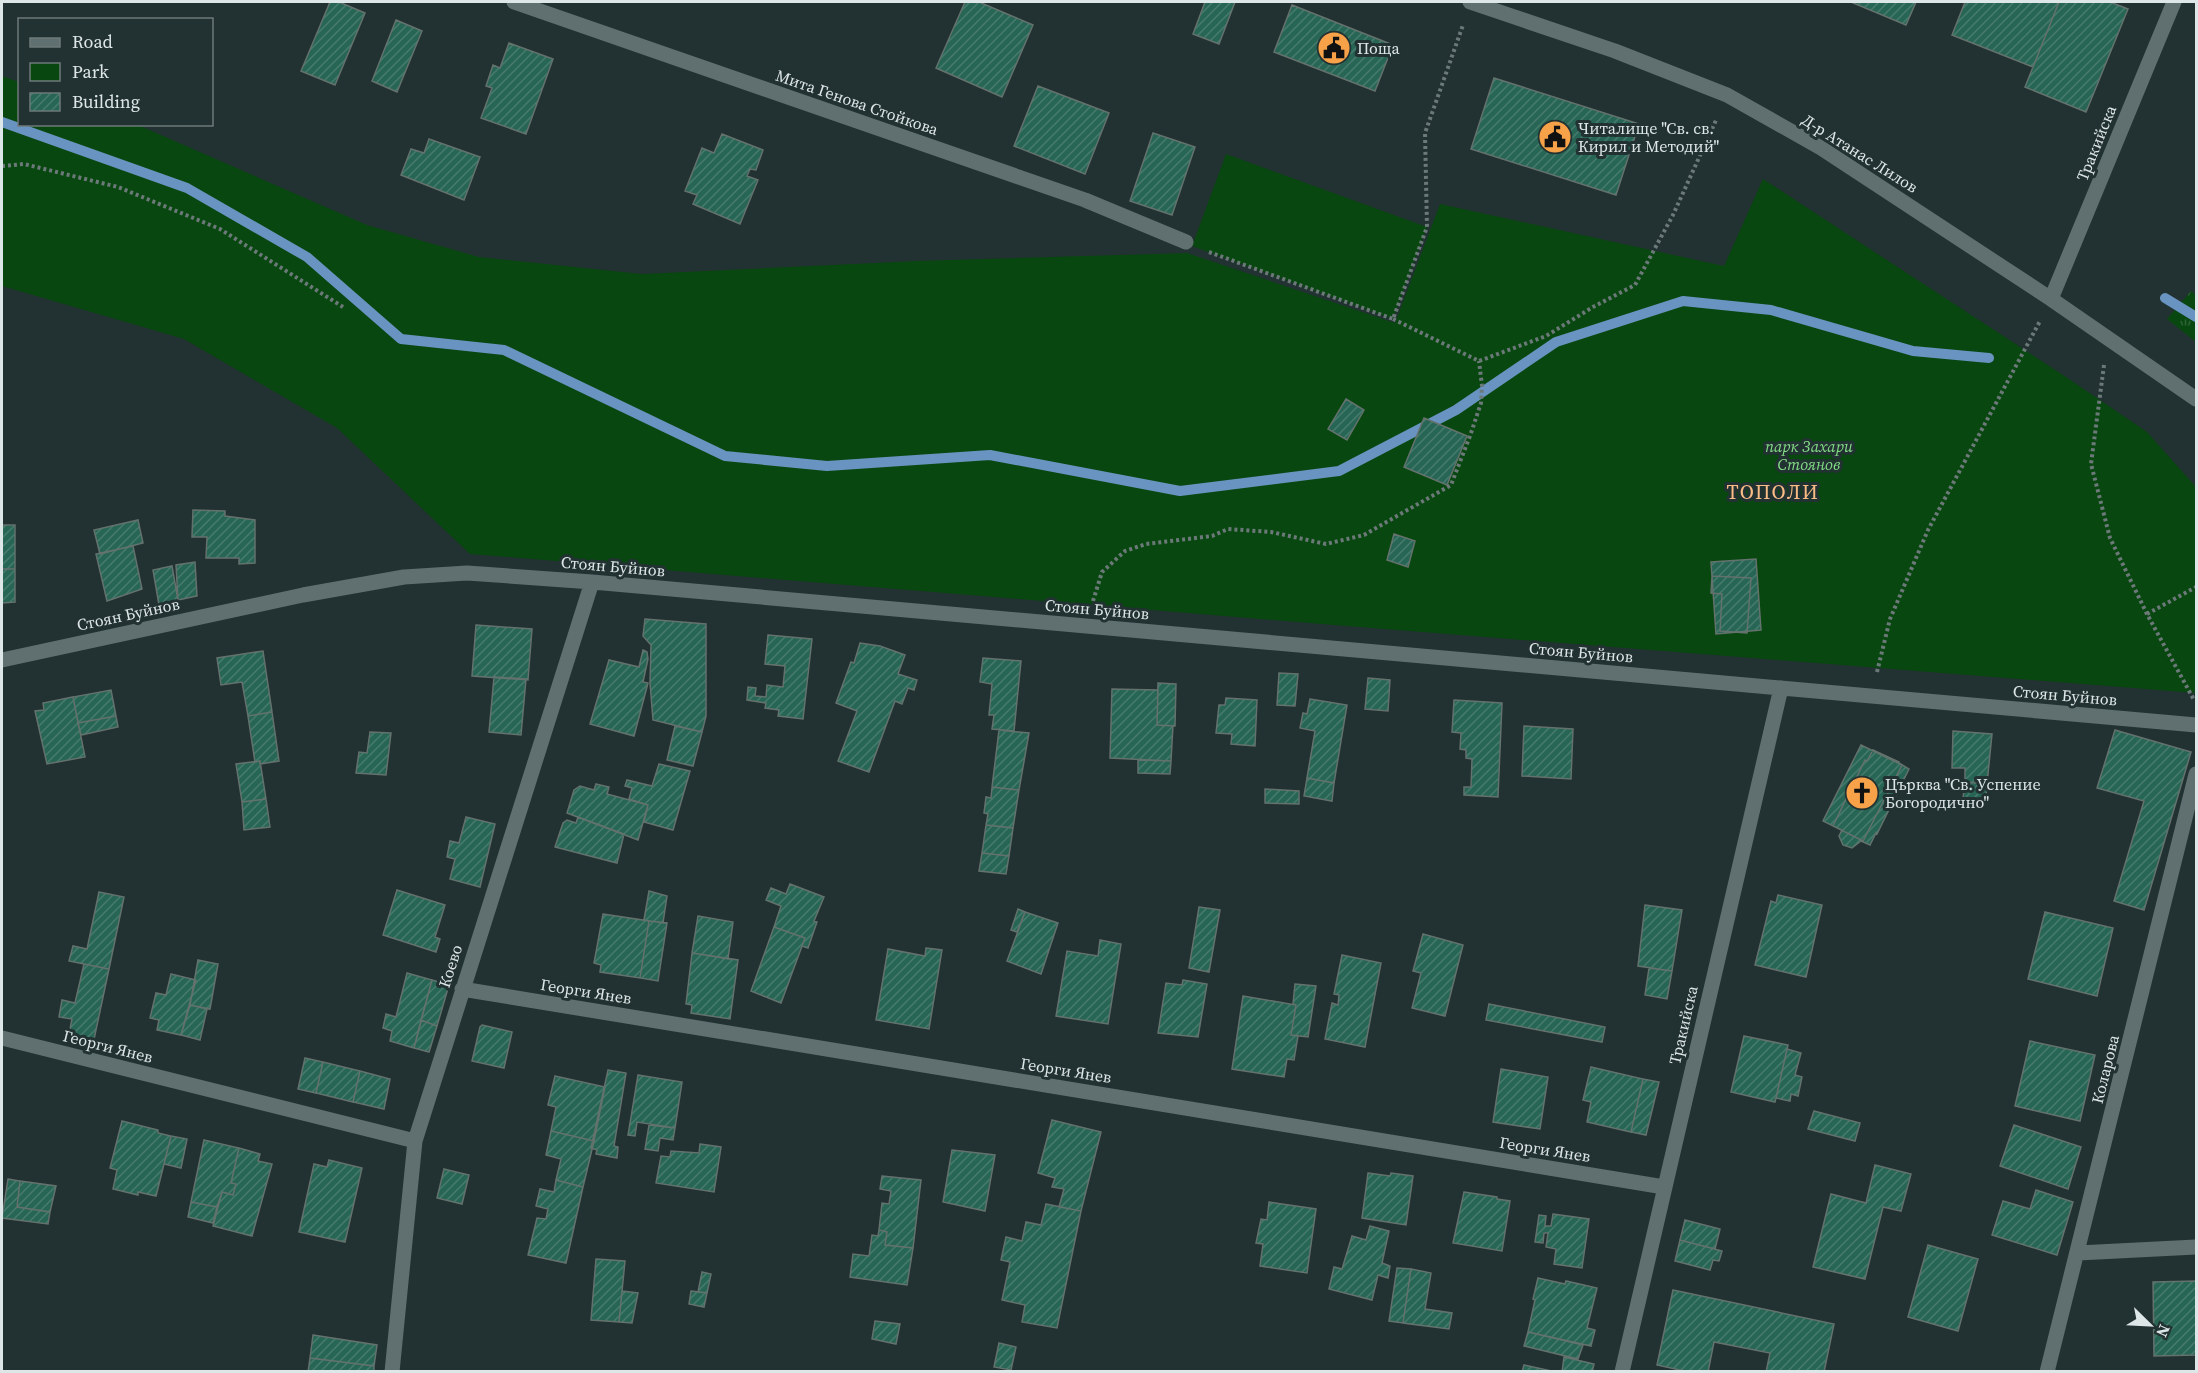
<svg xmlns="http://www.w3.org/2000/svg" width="2198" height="1373" font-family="'Source Serif 4',serif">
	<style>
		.grass { fill: url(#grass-tufts) }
		.park { fill: #094711 }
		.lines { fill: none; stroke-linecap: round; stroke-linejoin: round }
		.stream { stroke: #6994c1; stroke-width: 10 }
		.building { fill: url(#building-hatch); stroke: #64726d; stroke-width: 1.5 }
		.path { stroke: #6c7979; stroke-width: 4; stroke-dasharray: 3 3; stroke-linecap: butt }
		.minor { stroke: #607071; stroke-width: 15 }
		.labels { text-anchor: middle; stroke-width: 6; stroke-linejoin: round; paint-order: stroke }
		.poi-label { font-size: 16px; fill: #dee7e7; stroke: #223131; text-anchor: start }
		.street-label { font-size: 16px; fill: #dee7e7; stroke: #223131 }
		.park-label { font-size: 16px; font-style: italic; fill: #82dc85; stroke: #223131 }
		.quarter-label { font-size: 20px; letter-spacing: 1.5px; fill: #fabd86; stroke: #223131 }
	</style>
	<defs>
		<pattern id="grass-tufts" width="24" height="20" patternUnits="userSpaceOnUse" patternTransform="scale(1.5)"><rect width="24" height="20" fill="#094711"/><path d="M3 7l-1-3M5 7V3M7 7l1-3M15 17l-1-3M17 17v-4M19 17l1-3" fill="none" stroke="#2c6234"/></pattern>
		<pattern id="building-hatch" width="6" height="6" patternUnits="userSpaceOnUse" patternTransform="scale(1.5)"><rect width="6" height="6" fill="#276554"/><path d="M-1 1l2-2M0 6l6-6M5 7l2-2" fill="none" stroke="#467b6d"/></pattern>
	</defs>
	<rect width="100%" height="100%" fill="#223131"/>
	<path class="grass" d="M2191,291L2196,295V342L2167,319Z"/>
	<path class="park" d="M2,76L19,82L20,124L138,125L367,225L479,257L642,274L917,261L1187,253L1395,323L1440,204L1724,266L1763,179L2069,379L2147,432L2196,487V693L1334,625L470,554L337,428L184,339L2,286Z
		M1226,154L1427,227L1393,319L1192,246Z"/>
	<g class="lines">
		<path class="stream" d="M2,122L187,188L307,257L401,339L504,350L725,456L827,466L990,455L1180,491L1339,471L1456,410L1556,342L1683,301L1771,310L1913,351L1989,358
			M2165,298L2196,317"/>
	</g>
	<path class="building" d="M330,2H339L365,13L335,85L301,71Z
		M965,2H979L1033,25L1002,97L936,68Z
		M1205,2H1235L1219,44L1193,34Z
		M1851,2H1916L1906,25Z
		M1965,2H2059L2033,67L1952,35Z
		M2059,2H2110L2128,9L2086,112L2025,87Z
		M1292,5L1393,45L1375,91L1274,52Z
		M396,20L422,31L397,92L372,81Z
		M509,43L553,59L526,134L481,118L492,88L486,86L493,65L500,68Z
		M1494,78L1639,124L1616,195L1471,149Z
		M1038,86L1109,113L1085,174L1014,146Z
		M1153,133L1195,147L1172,215L1130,201Z
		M722,134L763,150L756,170L750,169L747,176L758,180L740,224L693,204L697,195L685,191L702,148L714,153Z
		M429,139L480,157L464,200L401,175L411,149L424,153Z
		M1346,399L1364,410L1347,440L1328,429Z
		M1424,418L1467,436L1447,485L1404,467Z
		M193,510L225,511V516L255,520V563L239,564V558H206L207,537H192Z
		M138,520L143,543L100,554L94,530Z
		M2,525H15V569H2Z
		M1394,534L1415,541L1408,567L1387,560Z
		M133,546L142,589L107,601L96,554Z
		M1756,559L1761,630L1716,634L1711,562Z
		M195,562L197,596L178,600L176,565Z
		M172,566L178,600L159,605L153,570Z
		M2,569H15V602L2,603Z
		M1712,576L1751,578L1747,633L1720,631L1722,594L1711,593Z
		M645,619L706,624V716L702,732L653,720L650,683L651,645L643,636Z
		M476,625L532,629L528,680L472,676Z
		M768,635L812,639L803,719L778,716L779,710L765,708L766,703L747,700L748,687L756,688L755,696L766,697L767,685L783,687L785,666L765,664Z
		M860,643L880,646L905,655L898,674L917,680L914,690L908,688L902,704L895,701L869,772L838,761L857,711L836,703L851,662L854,663Z
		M643,650L647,652L648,659L643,682L648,683L634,736L590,724L609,660L639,667Z
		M263,651L272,712L248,716L242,682L221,685L217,658Z
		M983,658L1021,661L1014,731L992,729L994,715H989L992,684L980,682Z
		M1279,673L1298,674L1295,706L1277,705Z
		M494,677L526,679L521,735L489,732Z
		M1368,678L1390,680L1388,711L1365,709Z
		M1158,683L1176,684L1175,726L1157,725Z
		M1112,689L1158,690L1157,725L1173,726L1171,761L1110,758Z
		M111,690L116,716L78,723L73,697Z
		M73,697L85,757L47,764L35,711L44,710L43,703Z
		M1226,698L1257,700L1255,746L1231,744L1232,734L1216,733L1219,705H1225Z
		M1310,699L1347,705L1334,783L1307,778L1315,731L1300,728L1303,713L1307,714Z
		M1454,700L1502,703L1498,797L1464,795V787H1471L1472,759L1466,758V750L1460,749L1461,733L1452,732Z
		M272,712L279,761L260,764V761L255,762L248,716Z
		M116,716L118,727L81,735L78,723Z
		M675,726L702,732L693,766L667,760Z
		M1524,726L1573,729L1571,779L1522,776Z
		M999,730L1029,733L1019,790L992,787Z
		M2115,730L2191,752L2144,910L2114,901L2144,801L2097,788Z
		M1953,731L1992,734L1987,784L1965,782V768H1952Z
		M370,732L391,733L386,775L356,773L359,752L367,753Z
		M1861,745L1902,765L1863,841L1823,821Z
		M1873,750L1899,762V763L1909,769L1877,834L1876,833L1870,845L1861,841L1852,848L1843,845L1839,836L1842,830L1833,826L1865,760L1867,761Z
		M1138,760L1171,761L1170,774L1138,773Z
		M260,761L266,799L242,802L236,764Z
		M659,764L690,771L673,830L644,822L648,805L629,799L632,788L625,786L627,780L652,786Z
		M1307,778L1334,783L1332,801L1304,796Z
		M1965,782L1987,784L1986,799L1963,798Z
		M596,784L609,787L607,794L648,805L638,840L567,813L574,790L580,786L594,790Z
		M992,787L1019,790L1013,828L986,825L988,814L984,813L986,797L991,798Z
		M1265,789L1299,791V804L1265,803Z
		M266,799L270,827L244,830L242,802Z
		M466,817L495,824L480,887L450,879L455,859L447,857L450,841L459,843Z
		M578,817L624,834L617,863L555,847L563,823L567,820L576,823Z
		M986,825L1013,828L1009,856L982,853Z
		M982,853L1009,856L1006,874L979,871Z
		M790,884L824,897L814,921L817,922L808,948L802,946L805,938L774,927L781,906L766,900L771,888L786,894Z
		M397,890L445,905L435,937L440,939L436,952L383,935Z
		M649,891L667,896L663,923L644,920Z
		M99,892L124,897L109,969L69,961L73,946L87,949Z
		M1778,895L1822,905L1806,977L1755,965L1771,901L1776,903Z
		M1645,905L1682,910L1672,971L1638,966Z
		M1199,907L1220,910L1209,972L1189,968Z
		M1018,909L1025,912L1017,932L1011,930Z
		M1025,912L1058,923L1041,974L1007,961Z
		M2045,912L2113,928L2097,996L2028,979Z
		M603,914L649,921L640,978L600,972L601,965L594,963Z
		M698,916L733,922L728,959L692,953Z
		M649,921L667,923L658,981L640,978Z
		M774,927L805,938L781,1003L751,991Z
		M1423,934L1463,945L1445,1016L1412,1008L1421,973L1413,971Z
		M1100,940L1121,944L1108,1024L1056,1016L1067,951L1098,956Z
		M926,948L942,950L929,1029L876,1020L888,949L925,956Z
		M692,953L738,960L730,1019L691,1013L692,1005L686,1004Z
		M1342,955L1381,963L1365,1047L1325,1039L1332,1003L1338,1005L1339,995L1334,994Z
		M198,960L218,964L210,1009L190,1005Z
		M84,964L109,969L93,1044L68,1039L72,1019L59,1017L62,1000L75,1003Z
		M1649,968L1672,971L1667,999L1645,995Z
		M407,973L432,980L414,1048L390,1041L392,1031L383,1028L386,1014L396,1017Z
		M171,974L196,980L181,1035L157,1030L159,1020L150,1018L156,993L166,995Z
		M432,980L449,985L437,1026L421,1020Z
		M1183,980L1207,984L1198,1037L1158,1033L1166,983L1182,985Z
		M1295,984L1316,986L1308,1037L1291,1035L1296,1005L1293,1004Z
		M1243,996L1296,1005L1291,1035L1298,1036L1294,1060L1287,1059L1284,1077L1232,1069Z
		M1489,1004L1605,1027L1602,1042L1486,1020Z
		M190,1005L207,1009L200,1040L181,1035Z
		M421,1020L437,1026L429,1052L414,1048Z
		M482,1025L512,1032L504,1068L472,1061L480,1027Z
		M1744,1036L1788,1045L1775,1102L1731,1092Z
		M2030,1041L2095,1055L2080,1121L2015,1106Z
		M1787,1049L1801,1053L1795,1075L1802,1077L1798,1096L1791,1094L1790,1101L1776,1098Z
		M305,1058L323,1062L316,1093L298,1089Z
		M323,1062L360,1071L353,1102L316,1093Z
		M1591,1067L1643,1079L1631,1132L1587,1122L1591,1102L1583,1100Z
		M1501,1069L1548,1077L1540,1129L1493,1122Z
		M608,1070L626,1073L614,1146L618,1147L617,1158L596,1154L597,1150L591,1148Z
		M360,1071L390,1079L384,1109L353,1102Z
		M638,1075L682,1082L675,1128L637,1122L635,1136L628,1135Z
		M555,1076L605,1087L594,1141L551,1131L556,1107L548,1105Z
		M1643,1079L1659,1082L1646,1135L1631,1132Z
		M1814,1111L1860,1123L1855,1141L1808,1129Z
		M1052,1120L1101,1132L1081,1211L1059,1207L1064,1189L1052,1187L1055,1178L1038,1173Z
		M122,1121L158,1130V1133L171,1136L156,1196L138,1192V1195L113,1189L117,1170L110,1168Z
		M649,1125L675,1128L673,1140L660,1138L658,1151L645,1149Z
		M2014,1125L2081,1147L2068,1189L2000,1166Z
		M551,1131L594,1141L583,1187L556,1180L561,1159L546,1155Z
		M171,1136L187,1139L181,1168L164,1164Z
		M204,1140L239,1148L231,1183L236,1184L233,1195L222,1192L217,1207L191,1202Z
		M700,1144L721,1147L714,1192L656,1183L661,1156L670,1157L671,1151L699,1153Z
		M239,1148L260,1154L258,1161L272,1164L252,1236L213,1226L222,1192L233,1195L236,1184L231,1183Z
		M952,1150L995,1155L985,1211L943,1202Z
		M329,1160L362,1168L345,1242L299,1232L314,1164L327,1167Z
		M1875,1165L1911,1174L1901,1211L1883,1207L1865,1279L1813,1267L1831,1194L1866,1203Z
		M444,1169L469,1175L462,1204L437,1198Z
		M1368,1173L1390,1176L1391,1173L1413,1176L1406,1225L1362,1218Z
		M882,1176L921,1180L913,1248L885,1245L887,1232L879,1230L882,1203L889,1204L891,1191L880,1189Z
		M8,1179L20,1181L17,1207L50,1212L48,1224L2,1218Z
		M556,1180L583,1187L566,1263L528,1255L537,1218L546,1219L548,1209L536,1206L540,1189L554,1192Z
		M20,1181L56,1186L50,1212L17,1207Z
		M2036,1190L2073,1202L2057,1255L1992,1235L2003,1201L2030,1209Z
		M1464,1192L1497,1197V1199L1510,1201L1502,1251L1453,1243Z
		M191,1202L217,1207L213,1223L188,1217Z
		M1269,1202L1316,1209L1307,1273L1260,1266L1263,1244L1256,1243L1261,1219L1267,1220Z
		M1046,1204L1081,1211L1057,1328L1022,1322L1025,1305L1002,1300L1010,1262L1001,1260L1006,1237L1022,1241L1026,1222L1041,1225Z
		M1553,1214L1589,1219L1582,1268L1554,1264L1556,1249L1546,1247L1548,1233H1544L1543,1243L1535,1242L1539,1215L1546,1216L1545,1226H1551Z
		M1685,1220L1720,1229L1715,1249L1680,1240Z
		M1370,1226L1389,1231L1382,1263L1390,1266L1388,1278L1378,1275L1372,1300L1329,1289L1334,1267L1342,1269L1352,1236L1366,1240Z
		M879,1230L887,1232L885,1245L913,1248L907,1285L850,1277L853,1254L869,1256L872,1235L878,1236Z
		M1680,1240L1722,1251L1719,1261L1713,1260L1710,1270L1675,1261Z
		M1928,1245L1978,1259L1958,1331L1908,1317Z
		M596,1259L625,1261L619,1322L591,1320Z
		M1397,1268L1411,1269L1403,1323L1389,1321Z
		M1411,1269L1431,1273L1425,1309L1452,1313L1449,1329L1403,1323Z
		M702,1272L711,1274L707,1293L698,1292Z
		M1538,1278L1565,1284L1566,1281L1597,1288L1587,1328L1595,1330L1591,1346L1528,1332L1535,1300L1533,1299Z
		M2196,1281V1355L2154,1356L2153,1282Z
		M1673,1290L1834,1324L1824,1372H1766L1770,1353L1714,1342L1708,1372H1689L1657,1365Z
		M622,1291L638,1293L632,1323L619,1322Z
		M691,1291L707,1293L704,1307L689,1304Z
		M875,1321L900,1324L896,1344L872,1339Z
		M1528,1332L1583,1345L1578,1359L1524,1346Z
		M313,1335L377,1345L374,1366L310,1358Z
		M999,1343L1016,1347L1011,1370L994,1367Z
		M1564,1357L1594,1364L1592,1372H1562Z
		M310,1358L374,1366V1372H308Z
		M1524,1365L1556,1372H1522Z"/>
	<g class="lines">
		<path class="path" d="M2,166L24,164L118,187L220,229L343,307
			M1209,252L1393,319L1427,227L1425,133L1463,25
			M1393,319L1479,361L1546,336L1593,307L1635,285L1673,215L1717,118
			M2104,365L2091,464L2110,538L2147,614L2194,700
			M1093,601L1102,572L1125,551L1146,544L1212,536L1228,529L1271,532L1326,544L1364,535L1451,485L1470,436L1481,403L1482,386L1479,361
			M2147,614L2196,587
			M1877,672L1890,619L1928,530L2040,321"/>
		<path class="minor" d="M514,2L1085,200L1186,242
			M1470,2L1615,51L1727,95L1821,148L2051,299L2196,399
			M2051,299L2174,2
			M2,660L303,595L404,577L467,573L592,582L2196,725
			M462,989L1664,1187
			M2,1038L415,1141
			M2078,1253L2196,1247
			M392,1372L415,1141L592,582
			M1622,1372L1781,688
			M2047,1372L2196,774"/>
	</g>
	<defs>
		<g id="civic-disc" transform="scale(1.725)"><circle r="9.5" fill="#f7a149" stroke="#223131"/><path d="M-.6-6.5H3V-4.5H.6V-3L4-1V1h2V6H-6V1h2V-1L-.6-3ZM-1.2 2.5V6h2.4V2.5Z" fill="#111"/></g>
		<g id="church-disc" transform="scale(1.725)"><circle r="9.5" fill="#f7a149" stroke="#223131"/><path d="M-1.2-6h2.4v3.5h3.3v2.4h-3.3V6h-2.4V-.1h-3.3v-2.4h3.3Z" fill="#111"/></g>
	</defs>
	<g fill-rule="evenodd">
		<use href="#civic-disc" x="1334" y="48"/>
		<use href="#civic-disc" x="1555" y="137"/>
		<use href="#church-disc" x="1862" y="793"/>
	</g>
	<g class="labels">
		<g class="poi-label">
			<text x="1357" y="54">Поща</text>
			<text x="1578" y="134">Читалище "Св. св.<tspan x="1578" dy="18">Кирил и Методий"</tspan></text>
			<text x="1885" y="790">Църква "Св. Успение<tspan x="1885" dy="18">Богородично"</tspan></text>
		</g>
		<g class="street-label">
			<text transform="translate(857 102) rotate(19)" y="6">Мита Генова Стойкова</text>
			<text transform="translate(2096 143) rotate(-68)" y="6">Тракийска</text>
			<text transform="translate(1860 153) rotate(32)" y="6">Д-р Атанас Лилов</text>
			<text transform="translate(613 566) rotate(5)" y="6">Стоян Буйнов</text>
			<text transform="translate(1097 609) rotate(5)" y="6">Стоян Буйнов</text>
			<text transform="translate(128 614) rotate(-12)" y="6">Стоян Буйнов</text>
			<text transform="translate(1581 652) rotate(5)" y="6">Стоян Буйнов</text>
			<text transform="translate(2065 695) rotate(5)" y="6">Стоян Буйнов</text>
			<text transform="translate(450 966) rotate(-72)" y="6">Коево</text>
			<text transform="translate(586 991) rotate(9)" y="6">Георги Янев</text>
			<text transform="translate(1683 1025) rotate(-77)" y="6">Тракийска</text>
			<text transform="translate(108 1046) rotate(14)" y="6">Георги Янев</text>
			<text transform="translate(2105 1069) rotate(-76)" y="6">Коларова</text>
			<text transform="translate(1066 1070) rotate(9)" y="6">Георги Янев</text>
			<text transform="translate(1545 1149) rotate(9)" y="6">Георги Янев</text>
		</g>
		<g class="park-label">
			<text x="1809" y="452">парк Захари<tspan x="1809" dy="18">Стоянов</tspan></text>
		</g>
		<g class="quarter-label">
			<text x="1773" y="499">ТОПОЛИ</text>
		</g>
	</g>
	<rect width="2198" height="1373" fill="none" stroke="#dee7e7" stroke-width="6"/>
	<rect x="18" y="18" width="195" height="108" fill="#223131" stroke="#6d7a7a" stroke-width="1.5"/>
	<rect x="30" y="38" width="30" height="9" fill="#607071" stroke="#6d7a7a" stroke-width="1.5"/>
	<text x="72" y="48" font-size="18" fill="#dee7e7">Road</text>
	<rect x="30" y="63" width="30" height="18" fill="#094711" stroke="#6d7a7a" stroke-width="1.5"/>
	<text x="72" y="78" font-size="18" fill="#dee7e7">Park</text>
	<rect x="30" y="93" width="30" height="18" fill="url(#building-hatch)" stroke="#6d7a7a" stroke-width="1.5"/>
	<text x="72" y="108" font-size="18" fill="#dee7e7">Building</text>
	<g transform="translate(2150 1325) rotate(114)" stroke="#223131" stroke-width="4.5" paint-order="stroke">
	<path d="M0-4.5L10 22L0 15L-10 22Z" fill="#dee7e7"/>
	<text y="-9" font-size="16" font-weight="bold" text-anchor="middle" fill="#dee7e7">N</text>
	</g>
</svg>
